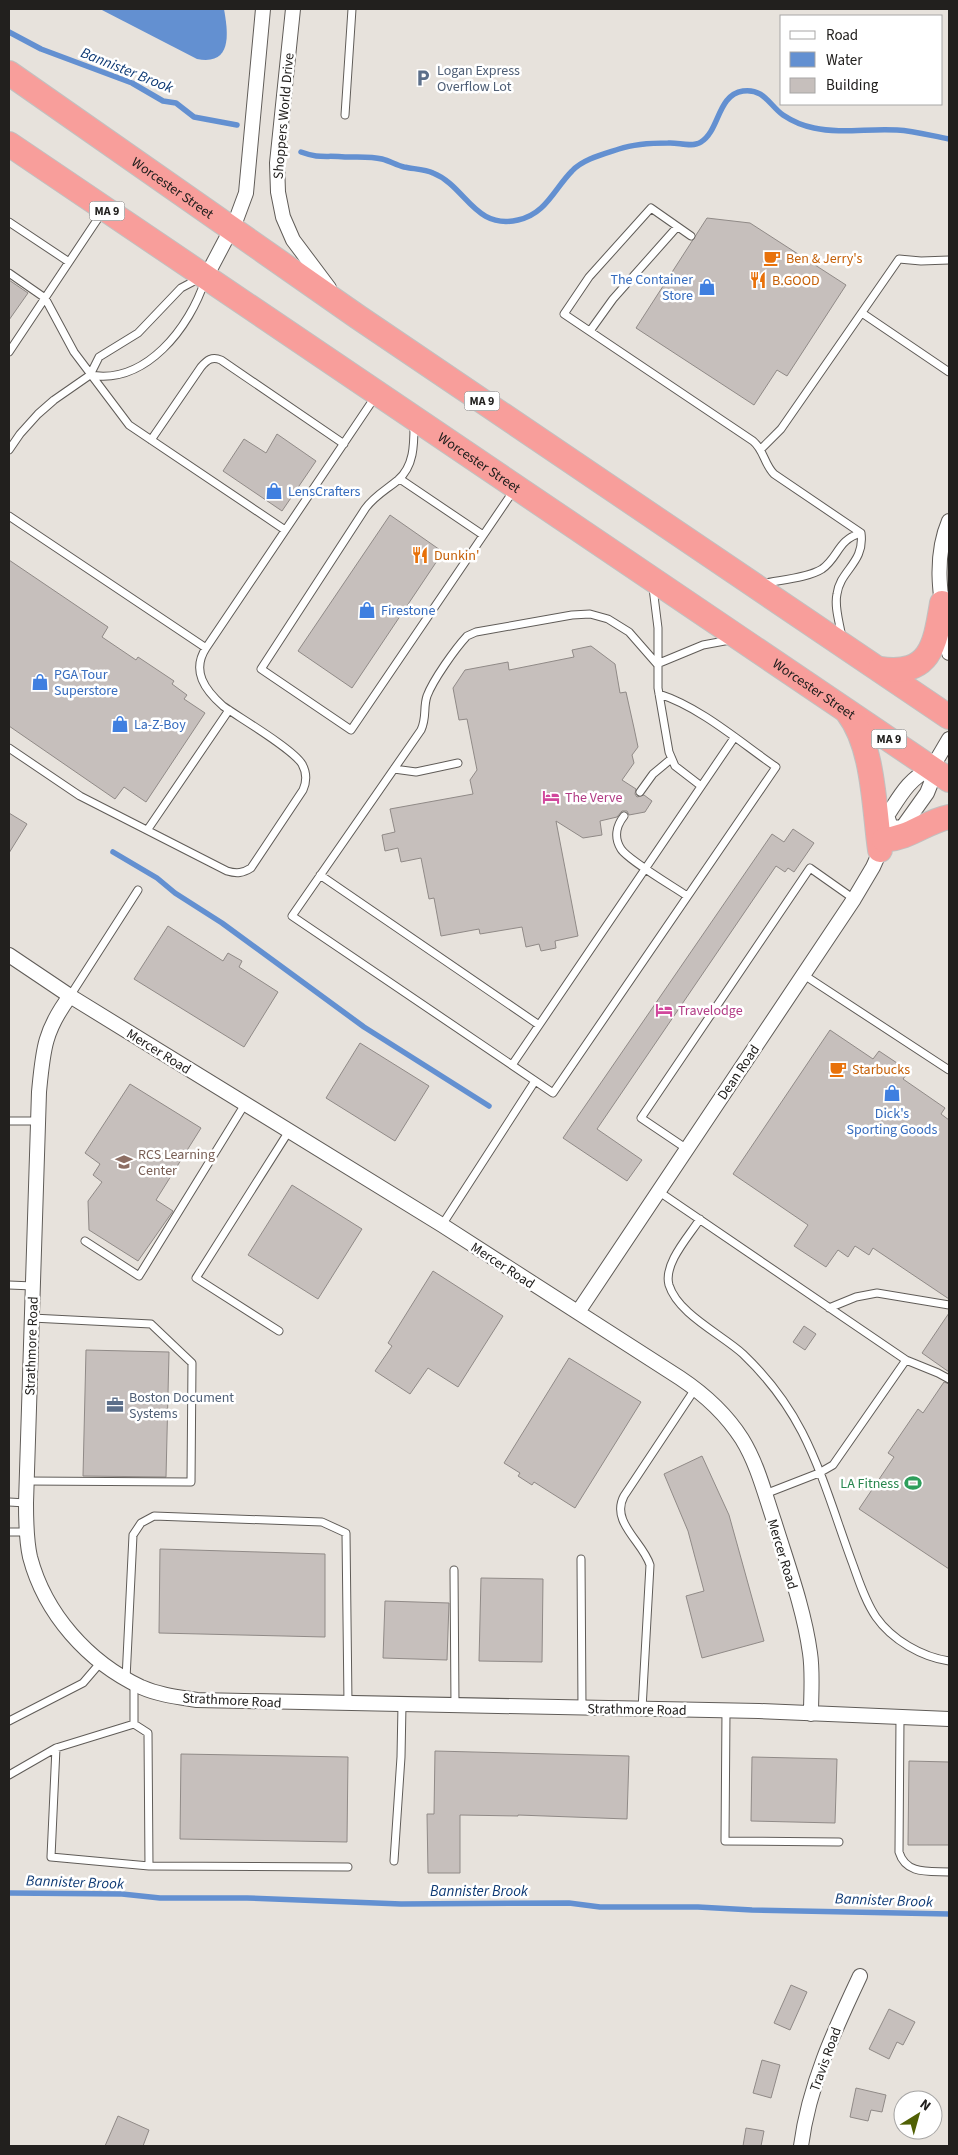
<svg xmlns="http://www.w3.org/2000/svg" width="958" height="2155" font-family="'Source Sans 3',sans-serif">
	<style>
		.water { fill: #6390d1 }
		.lines { fill: none; stroke-linecap: round; stroke-linejoin: round }
		.stream { stroke: #6390d1; stroke-width: 5.5 }
		.building { fill: #c6bfbc; stroke: #908a87 }
		.service-casing { stroke: #605c58; stroke-width: 9 }
		.minor-casing { stroke: #605c58; stroke-width: 16 }
		.trunk-casing { stroke: #c1c1c0; stroke-width: 26 }
		.service { stroke: #fff; stroke-width: 7 }
		.minor { stroke: #fff; stroke-width: 14 }
		.trunk { stroke: #f89e9b; stroke-width: 24 }
		.labels { text-anchor: middle; stroke-width: 5; stroke-linejoin: round; paint-order: stroke }
		.shield { fill: #fff; stroke: #646362; stroke-width: 1 }
		.shield-label { font-size: 12px; font-weight: bold; fill: #22201e }
		.service-label { font-size: 14px; fill: #4e5e75; stroke: #fff; text-anchor: start }
		.street-label { font-size: 14px; fill: #22201e; stroke: #fff }
		.food-label { font-size: 14px; fill: #c56008; stroke: #fff; text-anchor: start }
		.shop-label { font-size: 14px; fill: #366cbe; stroke: #fff; text-anchor: start }
		.hotel-label { font-size: 14px; fill: #b23c85; stroke: #fff; text-anchor: start }
		.education-label { font-size: 14px; fill: #785e54; stroke: #fff; text-anchor: start }
		.leisure-label { font-size: 14px; fill: #27864d; stroke: #fff; text-anchor: end }
		.water-label { font-size: 15px; font-style: italic; fill: #0d3974; stroke: #fff }
	</style>
	<rect width="100%" height="100%" fill="#e7e2dc"/>
	<path class="water" d="M100,9H224C228,32 233,66 197,59Z"/>
	<g class="lines">
		<path class="stream" d="M9,32L41,49L132,83L163,101L176,103L194,117L237,125
			M301,152C320,159 326,155 345,157C357,157 371,156 382,159C390,161 396,165 404,167C413,169 425,169 433,173C466,186 474,230 518,220C546,214 554,189 572,171C583,159 604,154 619,149C634,144 652,143 668,143C678,142 692,148 701,142C720,130 717,95 743,91C764,88 770,106 783,115C792,121 804,126 814,128C841,134 870,128 897,130C915,131 932,136 949,139
			M113,852L157,878L175,893L222,923L364,1027L489,1106
			M9,1893L122,1894L160,1898H247L401,1904L569,1903L600,1907H698L752,1910L949,1914"/>
	</g>
	<path class="building" d="M707,218L750,223L846,285L787,376L777,370L754,405L636,328Z
		M9,280L28,293L9,320Z
		M277,434L316,461L282,511L223,471L244,439L266,453Z
		M390,515L443,552L352,688L298,651Z
		M9,560L108,627L102,637L136,660L138,657L174,681L172,684L187,695L184,699L205,713L146,802L124,787L115,799L9,726Z
		M591,646L615,664L620,693L626,692L634,728L638,747L632,755L634,763L622,780L636,789L635,794L637,797L644,795L652,801L645,812L629,815L627,811H622L617,817L600,821L602,835L583,838L556,821L578,936L555,941L556,948L541,951L539,944L526,947L522,927L480,934L479,929L441,936L434,898L429,899L421,858L401,862L398,848L385,851L382,835L395,832L390,809L473,794L470,780L477,770L467,719L459,720L453,688L465,670L508,662L509,670L574,657L572,650Z
		M9,813L27,824L9,853Z
		M793,829L814,843L794,872L788,868L785,872L776,866L597,1129L642,1160L627,1181L563,1138L772,834L784,842Z
		M168,926L223,961L228,953L242,961L239,967L278,992L244,1047L134,979Z
		M830,1030L873,1059L879,1051L909,1071L903,1079L945,1108L941,1114L949,1120V1299L873,1248L869,1255L855,1246L848,1257L838,1250L826,1267L794,1246L808,1225L733,1174Z
		M360,1043L429,1086L395,1141L326,1098Z
		M130,1084L201,1128L156,1200L173,1211L138,1261L89,1230L88,1201L102,1182L93,1175L100,1164L85,1153Z
		M292,1185L362,1229L318,1299L248,1255Z
		M433,1271L503,1316L458,1387L428,1368L410,1394L375,1371L392,1346L388,1343Z
		M949,1313V1372L922,1353Z
		M804,1326L816,1334L805,1350L793,1342Z
		M86,1350L169,1352L166,1477L83,1476Z
		M569,1358L641,1402L575,1508L534,1482L532,1485L518,1476L520,1473L504,1463Z
		M944,1382L949,1384V1569L859,1509L894,1457L888,1453L918,1409L923,1413Z
		M702,1456L729,1515L764,1641L702,1658L686,1596L704,1591L688,1531L664,1474Z
		M160,1549L325,1554V1637L159,1633Z
		M481,1578L543,1579L542,1662L479,1661Z
		M385,1601L449,1603L447,1660L383,1658Z
		M435,1751L629,1756L627,1819L518,1815V1816L460,1815V1873H428L427,1814H434Z
		M181,1754L348,1757L347,1842L180,1839Z
		M752,1757L837,1759L835,1823L751,1821Z
		M909,1761L949,1762V1845H908Z
		M791,1985L807,1992L790,2030L774,2023Z
		M889,2009L915,2022L903,2045L897,2042L889,2059L869,2049Z
		M762,2060L780,2065L771,2098L753,2093Z
		M856,2088L886,2095L882,2112L871,2110L868,2121L850,2117Z
		M118,2116L149,2130L143,2146H105Z
		M746,2128L764,2131L761,2146H743Z"/>
	<g class="lines">
		<g class="service-casing">
			<path id="service" d="M345,115L352,9
				M9,222L69,262
				M691,236L651,208L589,277L564,314L753,441C764,450 764,464 774,474L861,533C865,563 840,570 837,594C834,607 840,624 842,638
				M9,273L45,298L74,352L129,425L285,530
				M862,313L949,372
				M590,331L613,299L677,227
				M9,352L103,211
				M90,375C146,385 190,327 205,280
				M414,425C414,445 414,466 398,480C386,490 374,496 365,509L261,669L351,730L514,490
				M151,440L201,367C207,360 212,356 221,360L344,444
				M761,449L781,429L899,259L921,261L949,260
				M9,450L20,434L38,414L54,400L90,375L99,357L138,333L181,288L200,278
				M400,479L483,535
				M9,516L206,648
				M761,584C778,580 808,578 822,569C839,557 837,540 861,533
				M653,588L658,628V688L669,752L675,766L701,786
				M657,664L629,632L608,619L590,614L572,615L476,632L467,636C455,649 433,680 427,696C423,708 427,717 421,730L292,916L553,1093L776,767C740,742 700,707 659,694
				M657,664L703,645L730,640
				M9,748L80,796L227,871C237,874 243,873 251,868L303,790C307,781 307,773 302,764C293,749 240,718 223,706C205,690 191,671 206,648L375,397
				M394,769L416,772L458,763
				M640,792L653,774L671,759
				M624,816C616,826 614,838 621,849C628,860 674,887 687,896
				M148,829L229,710
				M320,875L539,1025
				M804,975L949,1070
				M70,996L138,890
				M512,1065L734,738
				M9,1121H38
				M687,1149L641,1118L810,868L854,899
				M658,1191L906,1360L938,1373L949,1379
				M700,1219C689,1236 663,1264 669,1285C678,1314 721,1334 743,1354C766,1376 787,1403 802,1432C823,1473 836,1519 852,1562C859,1581 865,1601 876,1617C892,1640 922,1657 949,1661
				M442,1225L535,1081
				M85,1241L139,1276L245,1104
				M9,1285L33,1286
				M829,1308L856,1297L877,1293L949,1305
				M279,1331L196,1278L289,1131
				M26,1481L191,1482L192,1363L151,1324L32,1318
				M765,1494L819,1473L833,1465L906,1360
				M9,1502L26,1503
				M9,1532H27
				M581,1559L582,1708
				M454,1570L455,1706
				M126,1679L133,1535L141,1523L154,1516L322,1522L346,1533L348,1704
				M134,1683V1724L148,1733L149,1866L51,1857L56,1748L134,1724
				M642,1709L650,1565C643,1542 610,1522 624,1496L695,1389
				M726,1711L725,1841L839,1842
				M900,1718L899,1852C906,1875 929,1871 949,1872
				M9,1721L83,1683L101,1662
				M9,1775L56,1748
				M394,1861L401,1757L402,1705
				M149,1866L348,1867"/>
		</g>
		<g class="minor-casing">
			<path id="minor" d="M293,9L277,163L278,192L283,217L293,240L329,288
				M206,277L236,220L246,193L263,9
				M949,521C931,563 943,609 949,653
				M892,827L902,828L927,793L931,783L932,768L949,739
				M9,955L70,996L442,1225L680,1378C704,1394 726,1414 742,1439C758,1465 765,1495 775,1524C788,1566 804,1609 810,1653C813,1673 811,1694 811,1714
				M70,996C44,1031 43,1050 39,1092L26,1503C26,1521 26,1539 30,1557C45,1614 88,1662 141,1687C159,1695 178,1697 197,1700L759,1711L949,1719
				M578,1312L854,899L873,867L891,827L887,816C900,796 909,778 932,768
				M801,2146C809,2085 834,2031 860,1976"/>
		</g>
		<g class="trunk-casing">
			<g id="trunk">
				<path id="s1" d="M9,73L358,317L949,717"/>
				<path id="s2" d="M9,144L949,780"/>
				<path d="M880,669C931,676 935,645 942,603"/>
				<path d="M848,713C874,747 874,808 880,850"/>
				<path d="M884,840C910,838 925,822 949,817"/>
			</g>
		</g>
		<use href="#service" class="service"/>
		<use href="#minor" class="minor"/>
		<use href="#trunk" class="trunk"/>
	</g>
	<defs>
		<g id="parking-bare" transform="scale(1.35)"><path d="M-3.5-5.5H1a3.5 3.5 0 0 1 0 7H-1V5.5H-3.5ZM-1-3.4V-.6H.8a1.4 1.4 0 0 0 0-2.8Z" fill="#5c6f8a" stroke="#fff" stroke-width="2.5" paint-order="stroke"/></g>
		<g id="cafe-bare" transform="scale(1.35)"><path d="M-5.5-4.5H6V0H3Q3 3.5 0 3.5H-2.5Q-5.5 3.5-5.5 0ZM3-3.2v2h1.7v-2ZM-6 4.5H4V6H-6Z" fill="#e8710a" stroke="#fff" stroke-width="2.5" paint-order="stroke"/></g>
		<g id="restaurant-bare" transform="scale(1.35)"><path d="M-5-6h1v4h1v-4h1v4h1v-4h1v5L-1.5 .5V6h-2V.5L-5-1ZM5-6V6H3V1.5H1.5Q1.5-4 5-6Z" fill="#e8710a" stroke="#fff" stroke-width="2.5" paint-order="stroke"/></g>
		<g id="shop-bare" transform="scale(1.35)"><path d="M-5-2.5h2.3a2.7 3.5 0 0 1 5.4 0H5L5.5 6h-11ZM-1.5-2.5h3a1.5 2.3 0 0 0-3 0Z" fill="#3f7fe0" stroke="#fff" stroke-width="2.5" paint-order="stroke"/></g>
		<g id="hotel-bare" transform="scale(1.35)"><path d="M-6-4.5h1.5V1H6V5H4.5V3h-9V5H-6ZM-4 0a1.8 1.8 0 1 1 3.6 0ZM.5 0V-2.5h3Q6-2.5 6 0Z" fill="#d1479c" stroke="#fff" stroke-width="2.5" paint-order="stroke"/></g>
		<g id="school-bare" transform="scale(1.35)"><path d="M0-5L7-2L0 1L-7-2ZM-4 1L0 2.5L4 1V4Q0 6-4 4Z" fill="#8d6e63" stroke="#fff" stroke-width="2.5" paint-order="stroke"/></g>
		<g id="office-bare" transform="scale(1.35)"><path d="M-6-3h4V-5.5h4V-3h4V5H-6ZM-1-4.5V-3h2v-1.5ZM-6 0V1H6V0Z" fill="#5c6f8a" stroke="#fff" stroke-width="2.5" paint-order="stroke"/></g>
		<g id="stadium-bare" transform="scale(1.35)"><path d="M0-5a6.5 5 0 1 0 0 10a6.5 5 0 1 0 0-10ZM-3.5-1.8h7v3.6h-7Z" fill="#2e9e5b" stroke="#fff" stroke-width="2.5" paint-order="stroke"/></g>
	</defs>
	<g fill-rule="evenodd">
		<use href="#parking-bare" x="423" y="78"/>
		<use href="#cafe-bare" x="772" y="258"/>
		<use href="#restaurant-bare" x="758" y="280"/>
		<use href="#shop-bare" x="707" y="287"/>
		<use href="#shop-bare" x="274" y="491"/>
		<use href="#restaurant-bare" x="420" y="555"/>
		<use href="#shop-bare" x="367" y="610"/>
		<use href="#shop-bare" x="40" y="682"/>
		<use href="#shop-bare" x="120" y="724"/>
		<use href="#hotel-bare" x="551" y="797"/>
		<use href="#hotel-bare" x="664" y="1010"/>
		<use href="#cafe-bare" x="838" y="1069"/>
		<use href="#shop-bare" x="892" y="1093"/>
		<use href="#school-bare" x="124" y="1162"/>
		<use href="#office-bare" x="115" y="1405"/>
		<use href="#stadium-bare" x="913" y="1483"/>
	</g>
	<g class="labels">
		<g class="shield">
			<rect x="89.5" y="201.5" width="35" height="19" rx="4"/>
			<rect x="464.5" y="391.5" width="35" height="19" rx="4"/>
			<rect x="871.5" y="729.5" width="35" height="19" rx="4"/>
		</g>
		<g class="shield-label">
			<text x="107" y="215">MA 9</text>
			<text x="482" y="405">MA 9</text>
			<text x="889" y="743">MA 9</text>
		</g>
		<g class="service-label">
			<text x="437" y="75">Logan Express<tspan x="437" dy="16">Overflow Lot</tspan></text>
			<text x="129" y="1402">Boston Document<tspan x="129" dy="16">Systems</tspan></text>
		</g>
		<g class="street-label">
			<text transform="translate(283 116) rotate(-85)" y="5">Shoppers World Drive</text>
			<text dy="5" stroke="none"><textPath href="#s1" startOffset="200">Worcester Street</textPath></text>
			<text dy="5" stroke="none"><textPath href="#s2" startOffset="568">Worcester Street</textPath></text>
			<text dy="5" stroke="none"><textPath href="#s2" startOffset="972">Worcester Street</textPath></text>
			<text transform="translate(159 1051) rotate(32)" y="5">Mercer Road</text>
			<text transform="translate(738 1072) rotate(-56)" y="5">Dean Road</text>
			<text transform="translate(503 1265) rotate(33)" y="5">Mercer Road</text>
			<text transform="translate(31 1346) rotate(-88)" y="5">Strathmore Road</text>
			<text transform="translate(783 1554) rotate(73)" y="5">Mercer Road</text>
			<text transform="translate(232 1700) rotate(3)" y="5">Strathmore Road</text>
			<text transform="translate(637 1709) rotate(1)" y="5">Strathmore Road</text>
			<text transform="translate(825 2059) rotate(-70)" y="5">Travis Road</text>
		</g>
		<g class="food-label">
			<text x="786" y="263">Ben &amp; Jerry's</text>
			<text x="772" y="285">B.GOOD</text>
			<text x="434" y="560">Dunkin'</text>
			<text x="852" y="1074">Starbucks</text>
		</g>
		<g class="shop-label">
			<text x="693" y="284" text-anchor="end">The Container<tspan x="693" dy="16">Store</tspan></text>
			<text x="288" y="496">LensCrafters</text>
			<text x="381" y="615">Firestone</text>
			<text x="54" y="679">PGA Tour<tspan x="54" dy="16">Superstore</tspan></text>
			<text x="134" y="729">La-Z-Boy</text>
			<text x="892" y="1118" text-anchor="middle">Dick's<tspan x="892" dy="16">Sporting Goods</tspan></text>
		</g>
		<g class="hotel-label">
			<text x="565" y="802">The Verve</text>
			<text x="678" y="1015">Travelodge</text>
		</g>
		<g class="education-label">
			<text x="138" y="1159">RCS Learning<tspan x="138" dy="16">Center</tspan></text>
		</g>
		<g class="leisure-label">
			<text x="899" y="1488">LA Fitness</text>
		</g>
		<g class="water-label">
			<text transform="translate(127 70) rotate(22)" y="5">Bannister Brook</text>
			<text transform="translate(75 1882) rotate(2)" y="5">Bannister Brook</text>
			<text x="479" y="1896">Bannister Brook</text>
			<text transform="translate(884 1900) rotate(2)" y="5">Bannister Brook</text>
		</g>
	</g>
	<rect width="958" height="2155" fill="none" stroke="#22201e" stroke-width="20"/>
	<rect x="780" y="15" width="162" height="90" fill="#ffffff" stroke="#a7a6a5"/>
	<rect x="790" y="31" width="25" height="8" fill="#ffffff" stroke="#a7a6a5"/>
	<text x="826" y="40" font-size="15" fill="#22201e">Road</text>
	<rect x="790" y="52" width="25" height="15" fill="#6390d1" stroke="#a7a6a5"/>
	<text x="826" y="65" font-size="15" fill="#22201e">Water</text>
	<rect x="790" y="78" width="25" height="15" fill="#c6bfbc" stroke="#a7a6a5"/>
	<text x="826" y="90" font-size="15" fill="#22201e">Building</text>
	<g transform="translate(918 2115) rotate(37)"><circle r="24" fill="#ffffff" stroke="#a7a6a5"/>
	<path d="M0-4L9 19L0 12L-9 19Z" fill="#506004"/>
	<text y="-8" font-size="14" font-weight="bold" text-anchor="middle" fill="#22201e">N</text>
	</g>
</svg>
